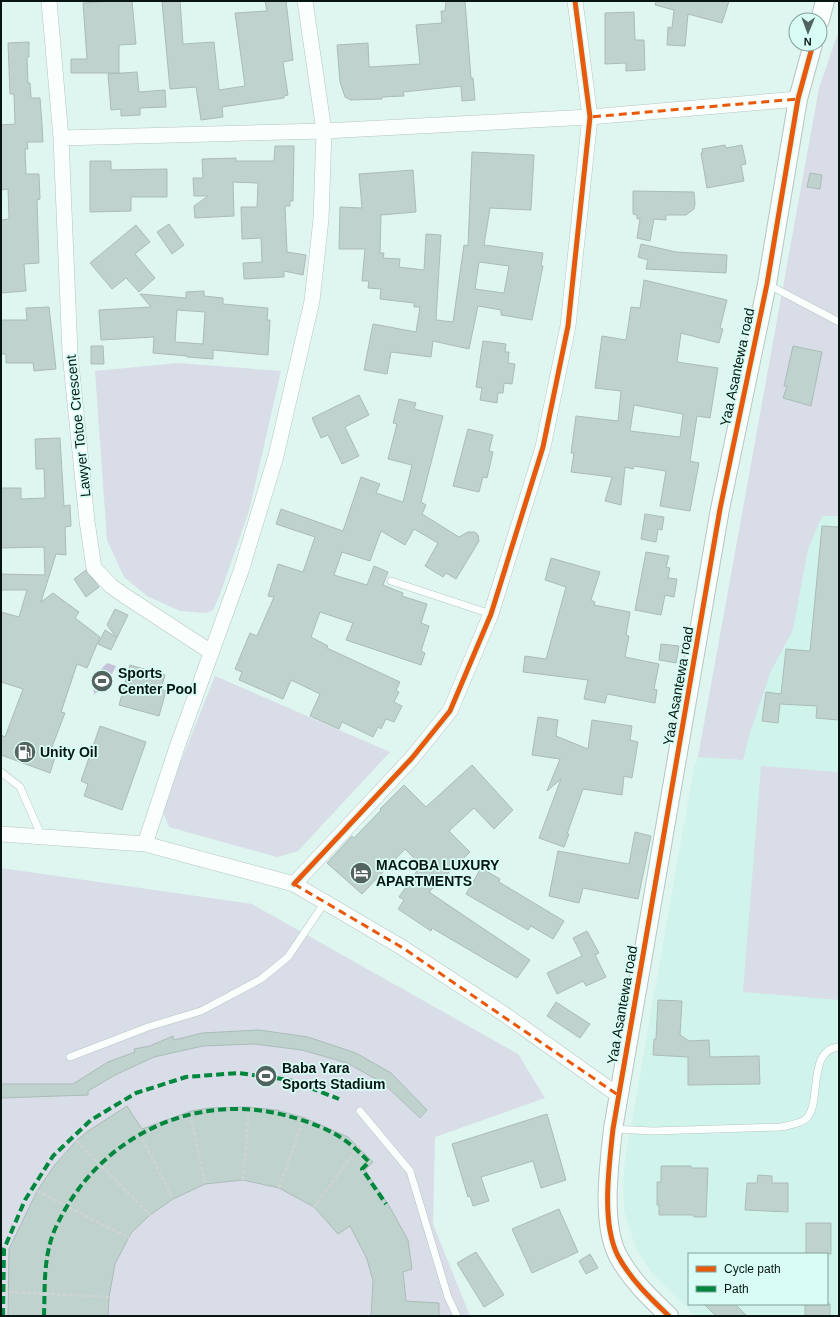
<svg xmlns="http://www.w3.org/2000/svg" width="840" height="1317" font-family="Helvetica,sans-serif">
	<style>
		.built { fill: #d0f4ec; fill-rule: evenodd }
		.green { fill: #d8dde7 }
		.water { fill: #c6c3d9 }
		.building { fill: #c0d2ce; stroke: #abbcb8; fill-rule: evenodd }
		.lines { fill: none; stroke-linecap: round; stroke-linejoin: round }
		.service-casing { stroke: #b5c6c2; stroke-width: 8 }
		.minor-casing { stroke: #b5c6c2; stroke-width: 16 }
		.tertiary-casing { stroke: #b5c6c2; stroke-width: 20 }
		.path { stroke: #cdd4d2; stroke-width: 2.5; stroke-dasharray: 4 2; stroke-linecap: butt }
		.service { stroke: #fafefd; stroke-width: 7 }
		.minor { stroke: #fafefd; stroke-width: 15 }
		.tertiary { stroke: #fafefd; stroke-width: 18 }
		.quiet { stroke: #00873e; stroke-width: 4; stroke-dasharray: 8 4; stroke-linecap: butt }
		.cycleway-casing { stroke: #d7fdf4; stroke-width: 8 }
		.cycleway { stroke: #e8590c; stroke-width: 5 }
		.marked { fill: none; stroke: #e8590c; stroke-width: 3; stroke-dasharray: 8 5; stroke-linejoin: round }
		.labels { text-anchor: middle; stroke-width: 3.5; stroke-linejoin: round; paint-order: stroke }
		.street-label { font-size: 14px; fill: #081613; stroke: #d7fdf4 }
		.poi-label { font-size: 14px; font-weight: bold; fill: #081613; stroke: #d7fdf4; text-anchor: start }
	</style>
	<rect width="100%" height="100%" fill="#dff5f0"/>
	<path class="built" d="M839,149V1316H695L651,1272L636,1249L624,1211L623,1181L625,1160L694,767L698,757ZM689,1254H827V1304H689Z"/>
	<path class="green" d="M839,30V516H822L808,549L793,630L771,671L750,733L743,760L698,757L819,88Z
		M178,363L281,371L249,511L219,597L213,610L206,613L180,611L147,596L124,577L107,540L95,371Z
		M215,676L390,752L298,851L277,857L169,827L162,809Z
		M761,766L839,772V1000L743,992Z
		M1,868L252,904L518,1054L545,1098L435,1137L433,1224L470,1316H1Z"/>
	<path class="water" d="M107,663L116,666L111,676V685L94,694L93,678Z"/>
	<path class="building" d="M112,1H132L136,44L119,45V73H71V59H87L83,3Z
		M180,1L183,44L214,42L219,90L245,86L235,13L267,11L265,1H286L293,60L283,62L288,95L284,96V98L222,107L223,117L201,120L196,87L170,89L162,2Z
		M446,1H465L471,78H473L475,100L462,101L461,86L403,92L404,96L382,97V99L351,100L345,97L340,82L337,45L368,43L369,67L420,64L416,25L442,23L441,11H445Z
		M656,1H729L722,23L688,14L685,46L667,45L668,27L672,28L674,10L655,5Z
		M634,12L635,40H644L645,70L626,71V63L605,64V13Z
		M29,42V57H27L28,83H30L31,98H40L42,125L43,142H27L28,149H25L26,174H39L40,199L37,200L39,263L24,264L26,291L1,293V220L9,219L8,189L1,190V125L15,124L14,94H10L8,43Z
		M137,72L139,92L165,90L166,107L140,108V115L121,116V109L111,110L108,74Z
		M725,145L726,148L742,145L746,164L741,165L744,181L707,188L701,153H703L702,149Z
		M275,146H294L293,201H290V206H285L287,252L306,255L303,275L284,271V277L244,279L243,263L262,262L261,238L242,239L241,207H257L258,183L233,182L234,216L195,218L194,206L208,196H194L193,178H203L202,159L236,158V161H274Z
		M472,152L534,155L531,210L490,208L484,245L543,253L541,266H543L532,320L501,315V310L478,306L469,349L433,341L431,357L391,352L387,374L364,370L373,324L416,332L420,307H414V303L380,299L381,289L368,288L369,281H362L365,249H339L340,207L362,208L359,174L413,170L416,212L381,215L380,253H384L383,258L400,259L399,267L424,270L426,234L441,235L436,320L453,322L464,245L468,246ZM479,262L509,266L504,293L475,289Z
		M90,161H111V170L167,169V197H131V211L90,212Z
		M810,173L822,175L820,189L807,187Z
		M633,191L694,192L695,204L694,209L686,215H666V220L654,219L650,241L637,238L640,219H637V215L633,214Z
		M169,224L184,245L172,254L157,232Z
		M136,225L150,242L135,254L155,278L139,292L126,278L112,289L90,263Z
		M641,244L676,252L727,255L726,273L646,269L648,260L638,257Z
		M644,280L727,300L720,328L723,329L719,343L681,333L677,362L718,368L710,418L697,416L690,461L699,463L690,511L660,506L666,471L634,466L633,469L625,467L621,505L605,501L612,477L571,472L574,453H571L576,416L618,421L621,391L595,388L602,336L626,340L631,307L640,308ZM634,405L683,414L680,437L630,431Z
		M204,291V296L223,298V304L268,308L267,320H270L268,355L213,350V359L187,357V356L153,353L154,337L101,340L99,310L151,307L140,294L186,298V292ZM177,310L205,312L203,344L175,342Z
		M49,307L56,369L34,371L33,363H6V354H1V320H27L26,308Z
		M483,341L506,344L505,352H509L508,363L515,364L512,384L504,383L503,393H498L497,403L480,400L482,388L476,387Z
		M91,346H103L104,364H91Z
		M793,346L822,352L811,406L783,398L787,386H784Z
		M359,395L369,415L345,427L359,456L342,464L328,435L321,438L312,418Z
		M399,399L416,403L414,409L443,416L421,502L426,505L422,514L459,537L468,532H475L478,535L479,541L456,579L446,573L443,577L425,566L438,543L414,529L405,545L381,531L370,561L342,552L334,575L367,585L374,566L388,572L383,585L403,593L402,596L427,604L421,623L429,626L421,651L425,653L421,665L346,640L353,623L320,612L311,637L328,646L327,648L400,682L396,690L399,692L394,702L402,706L394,722L386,719L381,729L378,727L373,737L342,722L339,729L310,716L320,694L291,680L283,699L239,680L242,672L235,669L250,633L257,636L274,597L268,596L278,564L303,572L315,537L276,524L281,509L343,531L361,477L380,484L376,493L403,502L412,465L388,459L397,424L393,423Z
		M468,429L493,435L489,451L493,452L487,478L483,477L479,492L453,486Z
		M60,438L64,506L70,505L71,526L65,527L66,555L56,554L41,602L53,593L79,612L75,618L100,637L87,668L77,664L61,712L65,713L50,752L56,754L50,773L1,755V735L5,737L23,689L1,682V612L19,617L27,590H1V574L45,575L44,547L1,548V488H21V499L45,498L44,469H36L35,439Z
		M645,514L664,517L662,530L658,529L656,542L641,539Z
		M822,526L839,527V720L816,718L817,706L780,704L778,723L762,721L766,692L781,694L786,649L810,651Z
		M646,552L669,556L666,567L670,568L668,578L677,579L674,597L665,595L661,615L635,610Z
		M551,558L600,572L591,600L595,602L594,605L630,612L626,635L629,636L625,657L659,664L654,689L657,690L655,703L607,694L605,703L584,699L588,680L523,672L525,656L546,659L566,587L545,580Z
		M86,570L99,587L86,597L74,579Z
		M115,609L128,615L111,650L98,644L105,630L116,637L107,625Z
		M661,644L679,646L676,663L659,660Z
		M130,665L165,675L161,689L166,691L159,716L119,705Z
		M538,717L558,720L556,736L588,749L592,720L632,726L630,740L638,742L632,778L624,776L622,795L583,789L567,834H569L564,847L539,838L561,779L547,791L560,759L532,755Z
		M100,726L146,742L122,810L84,796L88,784L81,781Z
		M472,765L513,810L494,829L474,808L449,831L470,852L429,892L530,960L517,978L432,928L431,931L398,909L404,900L399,897L421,865L405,849L362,894L327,863L352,836L354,838L381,810L380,809L404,785L426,807Z
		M635,832L651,836L638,899L583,888L579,903L549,896L558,851L629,864Z
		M481,868L500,879L499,882L564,921L553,939L531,926L528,930L466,894Z
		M587,931L599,953L595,955L606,977L586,986L583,981L557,994L547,973L582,956L573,938Z
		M658,1000L682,1001L680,1035L689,1041L709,1040L710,1057L759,1056L760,1084L688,1085V1057L653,1055L654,1039H656Z
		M556,1002L590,1024L580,1038L547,1016Z
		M259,1030L308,1037L356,1053L391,1073L427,1110L420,1118L383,1083L347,1063L302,1050L254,1044L203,1046L154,1057L115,1075L88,1091V1095L1,1098V1084H73L108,1062L135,1052L134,1049L150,1046L173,1036L174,1040L202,1033Z
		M127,1106L142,1129L191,1111L209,1108L248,1107L277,1110L305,1118L348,1137L373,1162L365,1170L388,1204L408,1240L412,1269L403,1272L406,1301L439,1303V1316H371L373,1281L367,1259L350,1226L338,1234L314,1207L279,1188L243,1180L205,1184L173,1199L150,1215L131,1233L115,1264L109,1297L108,1316H8L9,1249L37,1191L54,1166L76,1141L88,1131Z
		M547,1114L566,1180L541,1188L533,1161L481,1177L489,1201L473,1206L470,1196L468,1197L452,1144Z
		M661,1166H691V1168H708L706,1217H694V1215H659V1205H657V1182H661Z
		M758,1175L772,1176V1183H788V1212L745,1210L747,1183H757Z
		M559,1209L578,1252L532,1273L512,1229Z
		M806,1223H831V1254H806Z
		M476,1252L504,1295L484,1307L457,1263Z
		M590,1254L598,1268L586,1274L579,1261Z
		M704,1304H735L747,1316H716Z
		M805,1304H830V1316H805Z"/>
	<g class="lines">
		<g class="service-casing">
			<path id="service" d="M767,284L839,322
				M391,581L491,614
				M1,772L20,787L42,837
				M70,1057L148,1027L201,1011L261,979L288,957L325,902
				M360,1111L410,1171L448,1297L457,1316
				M613,1129L653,1131L781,1127C789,1125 801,1124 807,1118C822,1100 807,1050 839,1047"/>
		</g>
		<g class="minor-casing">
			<path id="minor" d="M49,1L61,138L70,353L87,521L94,568L111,586L125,596L211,652
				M61,138L324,131L590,117L798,99
				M1,834L145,844L294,884L403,948L504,1014L618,1095
				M145,844L177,747L241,571L276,456L312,301L321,219L324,131L305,1
				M294,884L412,758L450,711L491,614L543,447L568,326L590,117L575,1"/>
		</g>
		<g class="tertiary-casing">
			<path id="tertiary" d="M820,20L825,1
				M669,1316C650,1298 631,1280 618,1256C601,1223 609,1166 613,1129L720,509L767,284L798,99L813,44"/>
		</g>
		<path class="path" d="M190,1114L205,1184
			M140,1134L173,1199
			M76,1141L150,1215
			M243,1180L249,1109
			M279,1188L303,1121
			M37,1191L129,1238
			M314,1207L359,1146
			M9,1292L109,1297"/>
		<use href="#service" class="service"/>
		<use href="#minor" class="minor"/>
		<use href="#tertiary" class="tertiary"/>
		<path class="quiet" d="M3,1316L4,1249L25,1200L53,1156L91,1120L136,1093L186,1077L238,1073L290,1080L339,1099
			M44,1316C45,1287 43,1254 56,1227C99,1134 200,1087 298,1119C330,1129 345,1137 369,1162L362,1169L386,1204"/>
		<g class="cycleway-casing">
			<path id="cycleway" d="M294,884L412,758L450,711L491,614L543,447L568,326L590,117L575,1
				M669,1316C650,1298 631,1280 618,1256C601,1223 609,1166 613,1129L720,509L767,284L798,99L813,44"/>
		</g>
		<use href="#cycleway" class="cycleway"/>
	</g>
	<path class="marked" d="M798,99L767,284L720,509L618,1095L403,948L294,884L412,758L450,711L491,614L543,447L568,326L590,117Z"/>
	<defs>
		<g id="stadium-disc" transform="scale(1.15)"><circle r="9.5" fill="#536460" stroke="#d7fdf4"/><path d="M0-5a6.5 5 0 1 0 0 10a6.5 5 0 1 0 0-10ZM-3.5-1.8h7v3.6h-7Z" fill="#fff"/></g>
		<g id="fuel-disc" transform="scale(1.15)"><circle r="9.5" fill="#536460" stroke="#d7fdf4"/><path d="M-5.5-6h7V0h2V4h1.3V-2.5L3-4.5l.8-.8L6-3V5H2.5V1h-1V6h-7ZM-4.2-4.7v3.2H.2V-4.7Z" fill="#fff"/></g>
		<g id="hotel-disc" transform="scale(1.15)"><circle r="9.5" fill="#536460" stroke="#d7fdf4"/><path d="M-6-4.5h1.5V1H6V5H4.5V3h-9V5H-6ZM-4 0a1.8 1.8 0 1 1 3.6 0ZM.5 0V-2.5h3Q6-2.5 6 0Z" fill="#fff"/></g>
	</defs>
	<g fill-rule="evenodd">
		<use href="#stadium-disc" x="102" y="681"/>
		<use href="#fuel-disc" x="25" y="752"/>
		<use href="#hotel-disc" x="361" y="873"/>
		<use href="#stadium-disc" x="266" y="1076"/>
	</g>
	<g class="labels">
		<g class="street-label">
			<text transform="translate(737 367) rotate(-78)" y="5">Yaa Asantewa road</text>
			<text transform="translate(78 426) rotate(-96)" y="5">Lawyer Totoe Crescent</text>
			<text transform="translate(678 686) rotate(-80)" y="5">Yaa Asantewa road</text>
			<text transform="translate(622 1005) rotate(-80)" y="5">Yaa Asantewa road</text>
		</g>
		<g class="poi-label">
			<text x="118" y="678">Sports<tspan x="118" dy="16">Center Pool</tspan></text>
			<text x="40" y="757">Unity Oil</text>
			<text x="376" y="870">MACOBA LUXURY<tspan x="376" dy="16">APARTMENTS</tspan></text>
			<text x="282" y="1073">Baba Yara<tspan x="282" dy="16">Sports Stadium</tspan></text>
		</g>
	</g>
	<rect width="840" height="1317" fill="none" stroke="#081613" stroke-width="4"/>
	<rect x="688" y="1253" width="140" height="52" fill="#d7fdf4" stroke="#84a19a"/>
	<rect x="696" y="1266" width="20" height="6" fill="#e8590c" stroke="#84a19a"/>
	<text x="724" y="1273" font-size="12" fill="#081613">Cycle path</text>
	<rect x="696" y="1286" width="20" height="6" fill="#00873e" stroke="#84a19a"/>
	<text x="724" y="1293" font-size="12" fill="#081613">Path</text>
	<g transform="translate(808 32) rotate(181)"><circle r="19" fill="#d7fdf4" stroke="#84a19a"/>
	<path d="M0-3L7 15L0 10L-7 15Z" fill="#536460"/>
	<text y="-6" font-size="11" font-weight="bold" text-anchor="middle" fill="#081613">N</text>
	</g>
</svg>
